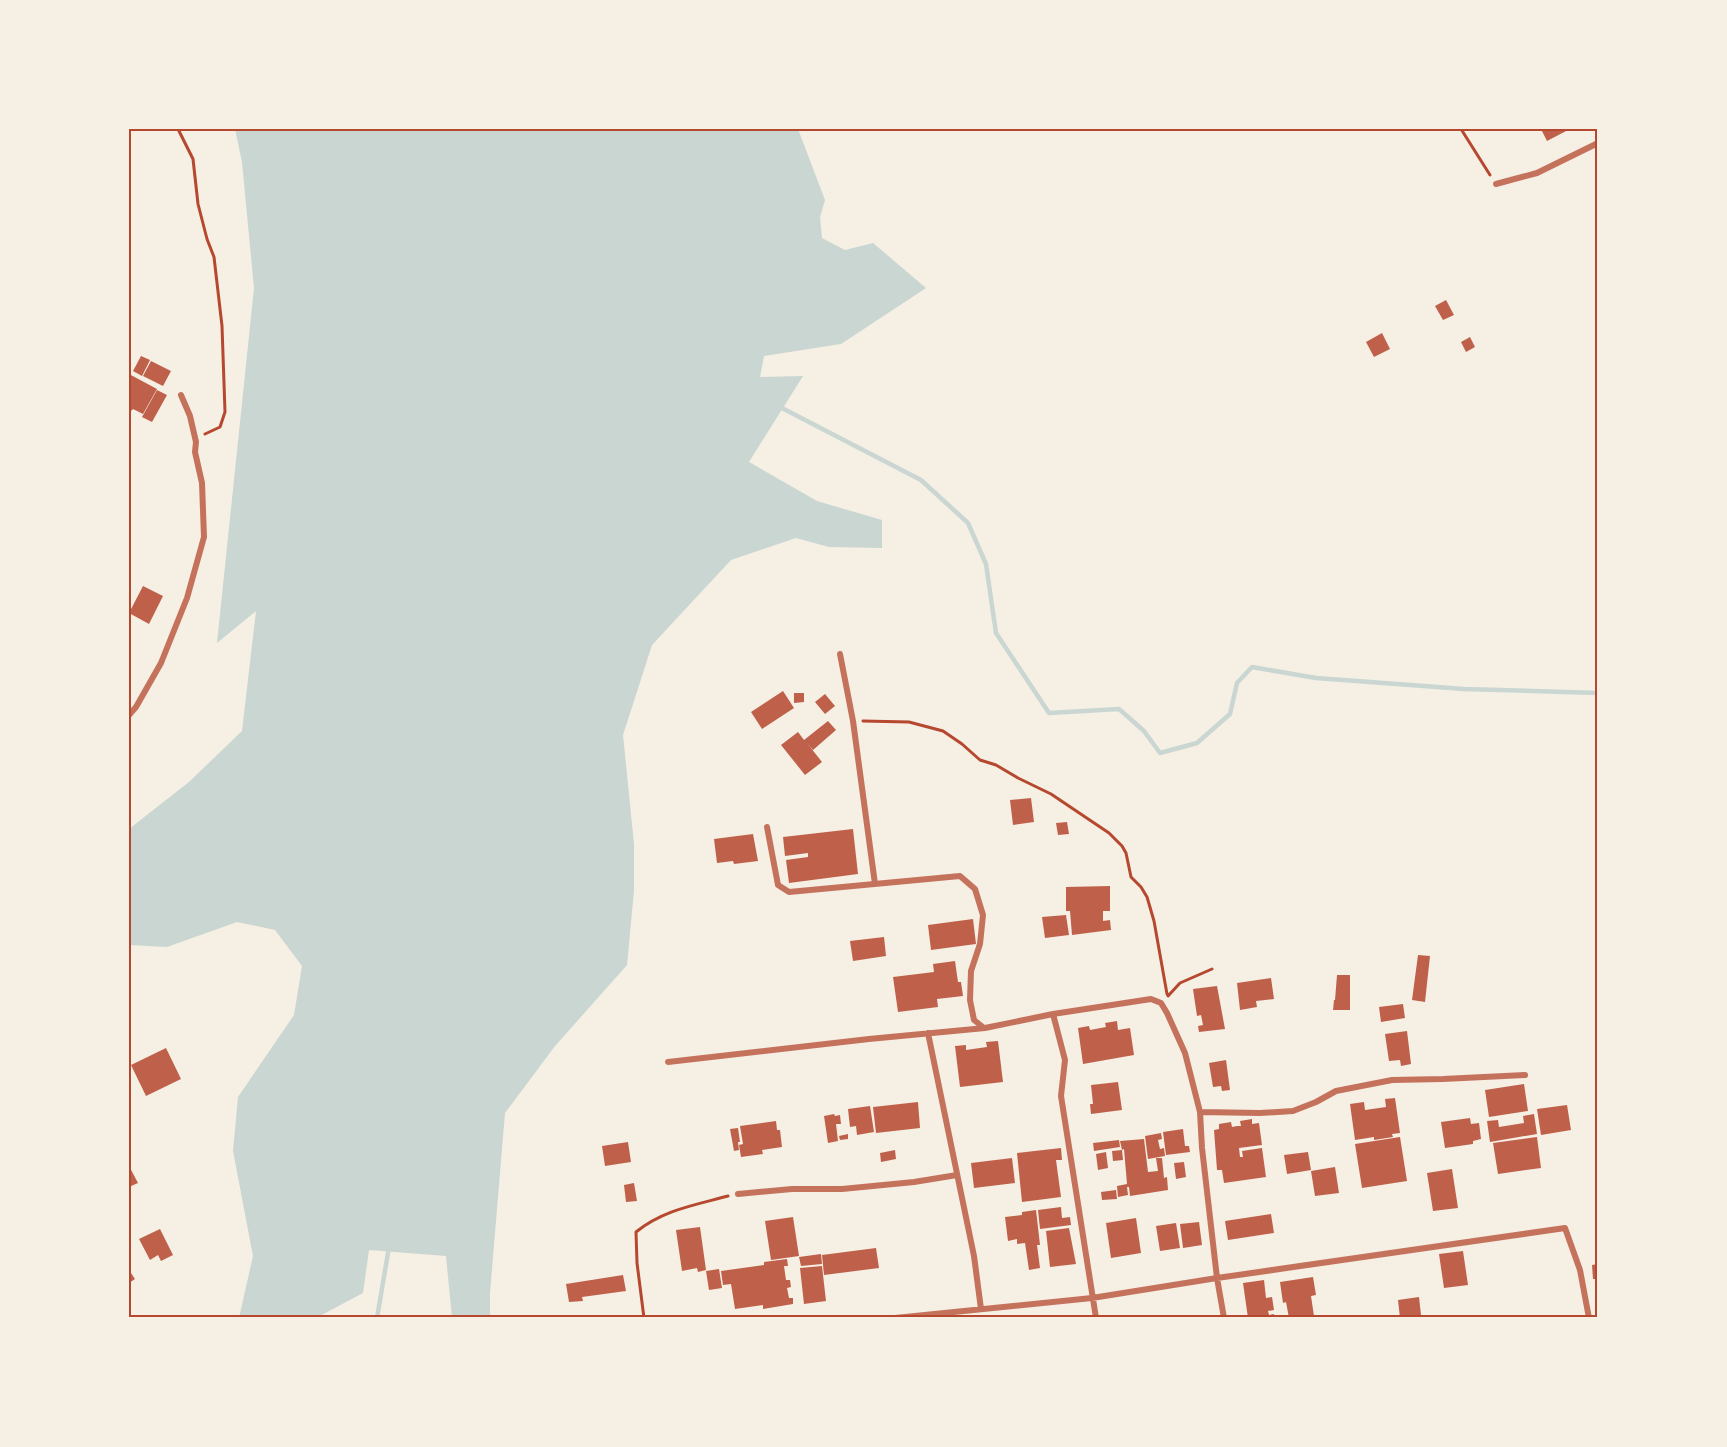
<svg xmlns="http://www.w3.org/2000/svg" width="1727" height="1447" font-family="'Noto Serif',serif">
	<style>
		.water { fill: #c9d6d2 }
		.lines { fill: none; stroke-linecap: round; stroke-linejoin: round }
		.stream { stroke: #c9d6d2; stroke-width: 4.5 }
		.building { fill: #bf614a }
		.path { stroke: #b5482f; stroke-width: 3 }
		.minor { stroke: #c5725c; stroke-width: 6 }
		.neatline { fill: none; stroke: #b5482f; stroke-width: 2 }
	</style>
	<rect width="100%" height="100%" fill="#f6efe4"/>
	<path class="water" d="M235,129H798L825,200L820,217L822,238L845,250L873,243L926,288L841,344L764,356L760,377L803,376L749,462L817,501L882,520V548L829,547L796,538L731,560L652,645L623,735L634,844V890L627,965L555,1046L505,1113L490,1293V1318H452L446,1256L369,1250L363,1293L316,1318H239L253,1256L233,1151L238,1097L294,1015L302,966L275,930L237,922L167,947L129,945V829L189,782L242,731L256,611L217,643L254,288L242,162Z"/>
	<g class="lines">
		<path class="stream" d="M778,406L921,480L968,523L986,564L996,633L1049,713L1119,709L1144,731L1160,753L1197,743L1230,714L1237,683L1252,667L1316,678L1464,689L1598,693
			M377,1318L389,1247"/>
	</g>
	<path class="building" d="M1541,129H1570L1547,141Z
		M1446,300L1454,315L1443,320L1435,306Z
		M1382,333L1390,349L1374,357L1366,342Z
		M1470,337L1475,347L1466,352L1461,342Z
		M141,356L150,360L142,376L133,371Z
		M151,361L161,366L158,373L161,366L171,371L163,386L143,376Z
		M129,374L157,389L143,414L133,409L131,411L129,410Z
		M157,390L167,395L152,422L142,417Z
		M143,586L163,596L149,624L129,613Z
		M783,691L794,708L762,729L751,712Z
		M794,693H804V702L794,703Z
		M825,694L835,706L825,714L815,702Z
		M828,721L836,730L813,750L807,743L822,762L805,775L781,745L798,732L804,740Z
		M1031,798L1034,822L1013,825L1010,800Z
		M1067,822L1069,834L1058,835L1056,823Z
		M853,829L858,874L789,883L786,860L808,857V853L785,856L783,837Z
		M753,834L758,861L734,864L733,861L717,863L714,839Z
		M1110,886V911H1103V921L1110,920L1111,930L1072,935L1070,911H1066V887Z
		M1066,915L1069,935L1045,938L1042,917Z
		M973,919L976,944L931,950L928,925Z
		M884,937L886,956L853,961L850,941Z
		M1418,955L1430,956L1425,1002L1412,1000Z
		M955,961L958,982H961L963,996L937,999L938,1007L898,1012L893,977L934,972L933,964Z
		M1337,975H1350V1010H1333L1334,1000H1335Z
		M1271,978L1274,999L1256,1001L1257,1007L1240,1010L1237,983Z
		M1217,986L1225,1029L1199,1032L1198,1026L1203,1025L1201,1015L1197,1016L1193,989Z
		M1403,1004L1405,1018L1381,1022L1379,1007Z
		M1117,1021L1118,1030L1130,1028L1134,1055L1083,1064L1078,1028L1089,1026L1090,1030L1106,1027L1105,1023Z
		M1407,1031L1411,1064L1401,1066L1400,1060L1389,1061L1385,1034Z
		M998,1041L1003,1082L960,1087L955,1046L966,1045V1050L987,1047L986,1042Z
		M166,1048L181,1079L146,1096L131,1065Z
		M1226,1060L1230,1090L1222,1091L1221,1086L1213,1087L1209,1063Z
		M1118,1082L1122,1110L1091,1114L1090,1104H1093L1091,1085Z
		M1524,1084L1528,1111L1489,1117L1485,1090Z
		M1395,1098L1400,1133L1392,1134L1393,1137L1374,1140V1137L1355,1140L1350,1104L1364,1102L1365,1110L1386,1107L1385,1099Z
		M918,1102L920,1128L876,1133L873,1107Z
		M1567,1105L1571,1130L1541,1135L1537,1109Z
		M870,1106L874,1132L857,1135L856,1126L850,1127L848,1109Z
		M834,1114L835,1116L840,1115L841,1124H836L838,1141L828,1143L824,1116Z
		M1534,1114L1537,1134L1490,1142L1487,1121L1498,1120L1499,1127L1524,1123L1523,1116Z
		M1470,1118L1471,1124L1479,1123L1481,1139L1473,1141V1144L1445,1148L1441,1122Z
		M1252,1119V1124L1259,1123L1262,1145L1239,1148L1240,1157H1243L1242,1151L1262,1148L1266,1177L1224,1183L1222,1170H1217L1214,1130L1219,1129V1124L1231,1122L1232,1127L1237,1126H1241L1240,1121Z
		M776,1121L777,1130H780L782,1147L762,1150L763,1154L741,1157L739,1145L743,1144L740,1126Z
		M738,1128L740,1142H738L739,1150L734,1151L730,1129Z
		M1183,1129L1185,1146H1189L1190,1152L1166,1155L1163,1132Z
		M1161,1133L1162,1139L1158,1140L1160,1149L1164,1148L1165,1156L1148,1159L1145,1136Z
		M848,1134V1139L840,1140L839,1136Z
		M1400,1137L1407,1181L1362,1188L1355,1144Z
		M1537,1137L1541,1168L1498,1174L1493,1143Z
		M1144,1139L1148,1172L1158,1171L1156,1158H1162L1164,1178L1167,1177L1168,1190L1130,1196L1129,1187H1127L1128,1195L1118,1197L1117,1186L1127,1184L1124,1149L1122,1150L1120,1141Z
		M1119,1140L1120,1147L1094,1151L1093,1143Z
		M628,1142L631,1162L605,1166L602,1146Z
		M1061,1148L1062,1160H1056L1061,1197L1022,1202L1017,1153Z
		M895,1150L896,1159L881,1162L880,1153Z
		M1122,1150L1123,1160L1113,1161L1112,1151Z
		M1106,1152L1108,1168L1098,1170L1096,1154Z
		M1308,1152L1311,1170L1287,1174L1284,1155Z
		M1012,1158L1015,1183L974,1188L971,1163Z
		M1184,1162L1186,1177L1176,1179L1174,1163Z
		M129,1166L138,1183L129,1187Z
		M1335,1167L1339,1193L1315,1196L1311,1171Z
		M1452,1169L1458,1208L1433,1211L1427,1173Z
		M634,1183L637,1201L626,1202L624,1185Z
		M1116,1190L1117,1199L1102,1200L1101,1192Z
		M1061,1207L1062,1218L1070,1217L1071,1225L1040,1229L1038,1210Z
		M1036,1210L1040,1245H1037L1040,1268L1029,1270L1025,1243L1017,1244V1239L1008,1241L1005,1217L1022,1215V1212Z
		M1271,1214L1274,1233L1228,1240L1225,1221Z
		M793,1217L799,1256L771,1260L765,1221Z
		M1136,1218L1141,1253L1111,1258L1106,1223Z
		M1199,1222L1202,1245L1183,1248L1180,1224Z
		M1176,1223L1180,1248L1160,1251L1156,1226Z
		M700,1227L706,1270L698,1272L697,1268L682,1271L676,1230Z
		M1069,1228L1076,1264L1050,1267L1046,1231Z
		M160,1229L173,1255L161,1261L158,1255L150,1260L139,1239Z
		M876,1248L879,1268L824,1275L822,1255Z
		M1463,1251L1468,1285L1444,1288L1439,1254Z
		M821,1254L822,1264L801,1266L799,1257Z
		M787,1259L788,1266H784L786,1280H790L791,1287L787,1288L789,1298H793V1304L763,1309V1305L735,1309L731,1284L723,1285L721,1271L764,1265V1262Z
		M1598,1264V1279H1593L1592,1265Z
		M822,1266L826,1301L804,1304L800,1268Z
		M719,1269L722,1288L709,1290L706,1271Z
		M129,1270L135,1279L129,1283Z
		M623,1275L626,1291L582,1297L583,1301L569,1302L566,1284Z
		M1313,1277L1316,1295L1311,1296L1314,1316L1289,1318L1286,1302L1283,1303L1280,1282Z
		M1264,1280L1266,1298L1272,1297L1274,1310L1268,1311L1269,1315L1274,1314L1275,1318H1248L1243,1283Z
		M1419,1297L1421,1315L1400,1318L1398,1300Z"/>
	<g class="lines">
		<path class="path" d="M178,129L193,159L198,204L207,239L214,257L222,326L225,412L220,427L205,434
			M1461,129L1490,175
			M863,721L909,722L943,731L962,744L980,760L996,765L1018,778L1051,794L1109,833L1122,846L1126,853L1131,877L1141,887L1147,897L1154,921L1167,994
			M1168,996L1180,983L1212,969
			M644,1318L637,1263L636,1232C663,1210 695,1205 728,1196"/>
		<path class="minor" d="M1496,184L1537,173L1598,143
			M840,654L853,721L875,884
			M129,715L136,707L161,663L187,598L204,537L202,483L195,452L196,442L190,416L181,395
			M767,827L778,885L789,892L960,876L975,889L983,915L980,944L971,971L970,1000L974,1020L984,1028
			M1053,1014L1065,1060L1061,1096L1096,1318
			M928,1033L974,1256L981,1309
			M668,1062L869,1039L985,1028L1053,1014L1151,999L1161,1003L1167,1013L1185,1053L1200,1112L1202,1148L1217,1278L1224,1318
			M1200,1112L1260,1113L1293,1111L1316,1102L1336,1091L1392,1080L1443,1079L1525,1075
			M738,1194L792,1189H842L914,1182L957,1175
			M895,1318L1092,1298L1217,1278L1565,1228L1580,1270L1589,1318"/>
	</g>
	<rect width="1727" height="1447" fill="none" stroke="#f6efe4" stroke-width="261"/>
	<rect x="130" y="130" width="1466" height="1186" class="neatline"/>
</svg>
